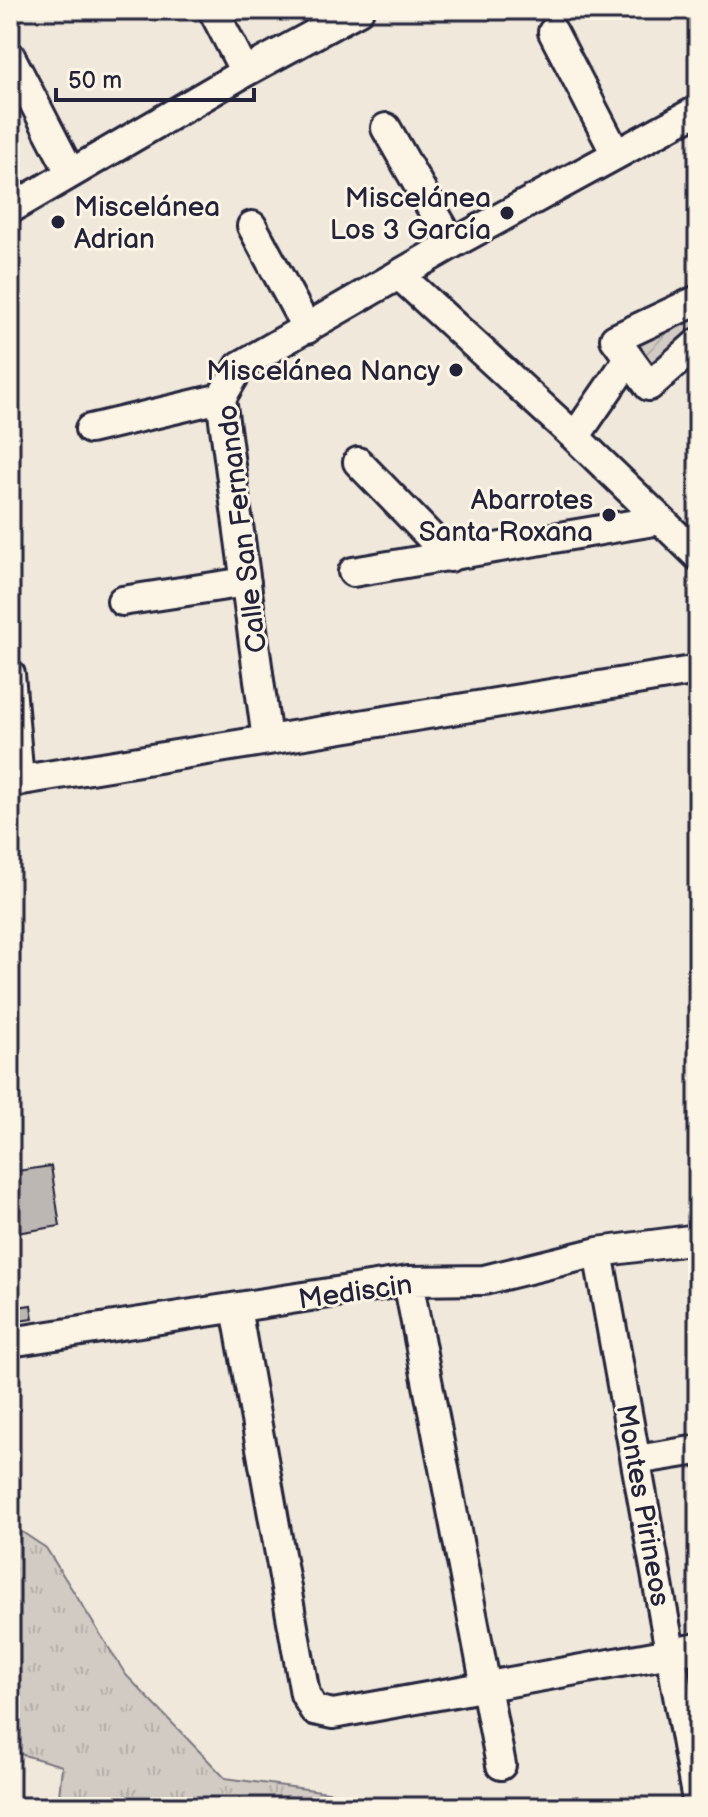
<svg xmlns="http://www.w3.org/2000/svg" width="708" height="1817" font-family="'Balsamiq Sans',sans-serif">
	<style>
		.grass { fill: url(#grass-tufts); stroke: #7a767f; stroke-width: 2 }
		.garden { fill: url(#garden-furrows); stroke: #7a767f; stroke-width: 2 }
		.building { fill: #bcb7b3; stroke: #22223b; stroke-width: 2 }
		.lines { fill: none; stroke-linecap: round; stroke-linejoin: round }
		.street-casing { stroke: #22223b; stroke-width: 34 }
		.street { stroke: #fcf5e5; stroke-width: 28 }
		.poi-dot { fill: #22223b; stroke: #fcf5e5; stroke-width: 3 }
		.labels { text-anchor: middle; stroke-width: 6; stroke-linejoin: round; paint-order: stroke }
		.poi-label { font-size: 28px; fill: #22223b; stroke: #fcf5e5; text-anchor: end }
		.street-label { font-size: 28px; fill: #22223b; stroke: #fcf5e5 }
	</style>
	<defs>
		<pattern id="grass-tufts" width="24" height="20" patternUnits="userSpaceOnUse" patternTransform="scale(2)"><rect width="24" height="20" fill="#d1cbc3"/><path d="M3 7l-1-3M5 7V3M7 7l1-3M15 17l-1-3M17 17v-4M19 17l1-3" fill="none" stroke="#b3aea8"/></pattern>
		<pattern id="garden-furrows" width="10" height="10" patternUnits="userSpaceOnUse" patternTransform="scale(2)"><rect width="10" height="10" fill="#d1cbc3"/><path d="M-1 1l2-2M0 10L10 0M9 11l2-2" fill="none" stroke="#b3aea8"/></pattern>
	</defs>
	<rect width="100%" height="100%" fill="#efe8db"/>
	<filter id="ink" filterUnits="userSpaceOnUse"><feTurbulence type="fractalNoise" baseFrequency=".0125" numOctaves="2"/><feDisplacementMap in="SourceGraphic" scale="16" xChannelSelector="R" yChannelSelector="G"/><feConvolveMatrix kernelMatrix="1 2 1 2 8 2 1 2 1" color-interpolation-filters="sRGB"/></filter>
	<g filter="url(#ink)">
		<path class="grass" d="M10,1524L46,1548L126,1675L225,1778L439,1807H58L62,1766L10,1751Z"/>
		<path class="garden" d="M698,310V329L645,371L626,347Z"/>
		<path class="building" d="M51,1166L60,1226L10,1234V1172Z
			M10,1265L17,1307L31,1305L33,1319L10,1322Z"/>
		<g class="lines">
			<g class="street-casing">
				<path id="street" d="M213,10L245,72
					M553,32L616,154
					M10,56L70,172
					M386,128L452,244
					M10,209L245,72L359,10
					M252,226L307,329
					M399,275L575,437L698,556
					M698,300L615,339L649,386L698,343
					M90,429L221,398
					M575,437L628,360
					M358,462L450,557
					M353,572L660,520
					M122,601L246,582
					M10,674L19,781
					M267,740L221,398L240,366L452,244L698,110
					M10,782L698,670
					M598,1252L698,1806
					M408,1281L501,1765
					M236,1308L305,1694L314,1710L333,1714L698,1648
					M10,1342L408,1281L484,1280L598,1252L698,1239
					M636,1460L698,1450"/>
			</g>
			<use href="#street" class="street"/>
		</g>
	</g>
	<g class="poi-dot">
		<circle cx="507" cy="213" r="8"/>
		<circle cx="58" cy="222" r="8"/>
		<circle cx="456" cy="370" r="8"/>
		<circle cx="609" cy="515" r="8"/>
	</g>
	<g class="labels">
		<g class="poi-label">
			<text x="491" y="207">Miscelánea<tspan x="491" dy="32">Los 3 García</tspan></text>
			<text x="74" y="216" text-anchor="start">Miscelánea<tspan x="74" dy="32">Adrian</tspan></text>
			<text x="440" y="380">Miscelánea Nancy</text>
			<text x="593" y="509">Abarrotes<tspan x="593" dy="32">Santa Roxana</tspan></text>
		</g>
		<g class="street-label">
			<text transform="translate(241 529) rotate(-97)" y="10">Calle San Fernando</text>
			<text transform="translate(355 1291) rotate(-8)" y="10">Mediscin</text>
			<text transform="translate(644 1505) rotate(80)" y="10">Montes Pirineos</text>
		</g>
	</g>
	<rect width="708" height="1817" fill="none" stroke="#fcf5e5" stroke-width="40"/>
	<rect x="20" y="20" width="668" height="1777" fill="none" stroke="#22223b" stroke-width="3" filter="url(#ink)"/>
	<path d="M56 88v12h198v-12" fill="none" stroke="#22223b" stroke-width="4"/>
	<text x="68" y="88" font-size="24" fill="#22223b" stroke="#fcf5e5" stroke-width="6" paint-order="stroke">50 m</text>
</svg>
